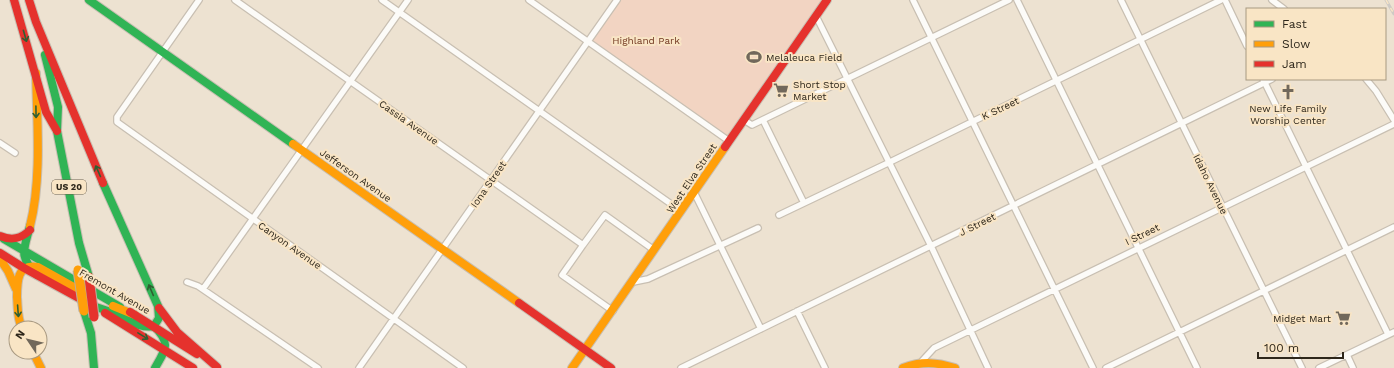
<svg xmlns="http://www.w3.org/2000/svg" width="1394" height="368" font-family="'Work Sans',sans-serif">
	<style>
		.green { fill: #f2d4c2 }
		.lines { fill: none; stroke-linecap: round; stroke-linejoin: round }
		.street-casing { stroke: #c8bfb2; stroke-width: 8 }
		.fast-casing { stroke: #c8bfb2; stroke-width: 10 }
		.slow-casing { stroke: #c8bfb2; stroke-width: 10 }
		.jam-casing { stroke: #c8bfb2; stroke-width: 10 }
		.street { stroke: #fcfbf8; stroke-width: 5.5 }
		.fast { stroke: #30b455; stroke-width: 8 }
		.slow { stroke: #ff9f0a; stroke-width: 8 }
		.jam { stroke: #e5322d; stroke-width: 8 }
		.rail-casing { stroke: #cecac5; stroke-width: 3 }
		.rail { stroke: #f9e5c5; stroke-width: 1.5; stroke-dasharray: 4.5; stroke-linecap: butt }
		.slow-bridge-casing { stroke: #bbaea0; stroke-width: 11; stroke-linecap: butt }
		.jam-bridge-casing { stroke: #bbaea0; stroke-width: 11; stroke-linecap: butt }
		.slow-bridge { stroke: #ff9f0a; stroke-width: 9 }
		.jam-bridge { stroke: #e5322d; stroke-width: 9 }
		.oneway { stroke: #2f5f32 }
		.labels { text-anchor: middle; stroke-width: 4; stroke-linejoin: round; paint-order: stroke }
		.shield { fill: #f9e5c5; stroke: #6b604e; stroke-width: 1 }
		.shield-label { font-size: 9px; font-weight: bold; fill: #2e271b }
		.park-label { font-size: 10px; fill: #713720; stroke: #f9e5c5 }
		.poi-label { font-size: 10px; fill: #2e271b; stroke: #f9e5c5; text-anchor: start }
		.street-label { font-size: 10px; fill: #2e271b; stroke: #f9e5c5 }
	</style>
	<rect width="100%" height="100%" fill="#ede2d1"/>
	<path class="green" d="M617,0H827L729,141L588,42Z"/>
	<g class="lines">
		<g class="street-casing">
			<path id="street" d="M199,0L117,117V122L463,368
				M235,0L583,245L562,275L613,311
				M382,0L681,211
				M529,0L729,141
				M913,0L1093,368
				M1017,0L1197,368
				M1121,0L1302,368
				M1225,0L1247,46
				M1272,0L1284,9
				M816,16L931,246L988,368
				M1263,79L1388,334
				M1366,79L1376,91L1394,120
				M744,120L752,125L1009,0
				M763,120L804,203
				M0,143L15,153
				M694,192L761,329
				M779,215L888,163L1221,0
				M583,245L605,215L654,250
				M187,282L198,286L318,368
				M633,282L648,279L758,228
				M203,289L408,0
				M797,311L825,368
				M1347,355L1353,368
				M922,361L934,348L1394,124
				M359,368L617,0
				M681,368L1272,79
				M1106,368L1394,227
				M1319,368L1394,332"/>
		</g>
		<g class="fast-casing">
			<path id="fast" d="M89,0L293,144
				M45,55L58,107L57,131L79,243L89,277
				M30,226C24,250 18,256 37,275
				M4,239L120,307
				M90,305C98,308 107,310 115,314C128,319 139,329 154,326L159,318L158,306L103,183
				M84,311L91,333L94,368
				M154,326C171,343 166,349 155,368"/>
		</g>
		<g class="slow-casing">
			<path id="slow" d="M293,144L519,303
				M30,226C42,179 37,121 36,73
				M0,259L8,271L16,289
				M113,306L135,315
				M22,328C17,318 18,308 17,297C17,282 17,263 38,267L88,295
				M33,352L41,368
				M572,368L725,147
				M903,368C922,361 936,362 955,368"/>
		</g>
		<g class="jam-casing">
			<path id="jam" d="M14,0L46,112L57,131
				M29,0L36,22L103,183
				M725,147L827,0
				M0,236C12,241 21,239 30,230
				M0,253L24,268L86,302
				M519,303L611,368
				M159,308L177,332L217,367
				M130,312L197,354
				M105,313L193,368"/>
		</g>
		<use href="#street" class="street"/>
		<use href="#fast" class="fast"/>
		<use href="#slow" class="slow"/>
		<use href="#jam" class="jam"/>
		<g class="rail-casing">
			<path id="rail" d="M1386,0L1394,14"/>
		</g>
		<use href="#rail" class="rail"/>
		<g class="slow-bridge-casing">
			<path id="slow-bridge" d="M78,270L84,311"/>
		</g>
		<g class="jam-bridge-casing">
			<path id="jam-bridge" d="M89,277L94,317"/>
		</g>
		<use href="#slow-bridge" class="slow-bridge"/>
		<use href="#jam-bridge" class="jam-bridge"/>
	</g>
	<defs><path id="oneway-shaft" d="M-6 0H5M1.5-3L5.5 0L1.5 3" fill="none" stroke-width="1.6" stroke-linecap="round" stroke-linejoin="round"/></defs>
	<g class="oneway">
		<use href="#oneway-shaft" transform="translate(25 36) rotate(74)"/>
		<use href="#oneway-shaft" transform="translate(36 112) rotate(89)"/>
		<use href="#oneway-shaft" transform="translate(98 171) rotate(-114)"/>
		<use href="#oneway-shaft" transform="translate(151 290) rotate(-113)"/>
		<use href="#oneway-shaft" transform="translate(18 311) rotate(86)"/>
		<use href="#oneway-shaft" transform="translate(143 336) rotate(31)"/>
	</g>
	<defs>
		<g id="stadium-bare" transform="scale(1.2)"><path d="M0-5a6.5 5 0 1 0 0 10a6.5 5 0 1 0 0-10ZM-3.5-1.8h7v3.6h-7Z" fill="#71685b" stroke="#f9e5c5" stroke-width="2.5" paint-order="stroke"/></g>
		<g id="supermarket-bare" transform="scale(1.2)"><path d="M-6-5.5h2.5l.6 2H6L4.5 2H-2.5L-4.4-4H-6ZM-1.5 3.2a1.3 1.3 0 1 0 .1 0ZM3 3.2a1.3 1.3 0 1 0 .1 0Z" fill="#71685b" stroke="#f9e5c5" stroke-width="2.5" paint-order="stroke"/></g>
		<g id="church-bare" transform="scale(1.2)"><path d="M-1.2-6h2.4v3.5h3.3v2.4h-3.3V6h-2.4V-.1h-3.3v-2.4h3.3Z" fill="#71685b" stroke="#f9e5c5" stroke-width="2.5" paint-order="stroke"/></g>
	</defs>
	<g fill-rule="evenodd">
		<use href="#stadium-bare" x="754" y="57"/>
		<use href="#supermarket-bare" x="781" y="90"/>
		<use href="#church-bare" x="1288" y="92"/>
		<use href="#supermarket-bare" x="1343" y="318"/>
	</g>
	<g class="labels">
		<rect class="shield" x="52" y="180" width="34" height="14" rx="3"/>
		<g class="shield-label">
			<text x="69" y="190">US 20</text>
		</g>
		<g class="park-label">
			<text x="646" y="44">Highland Park</text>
		</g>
		<g class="poi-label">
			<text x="766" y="61">Melaleuca Field</text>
			<text x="793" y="88">Short Stop<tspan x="793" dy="12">Market</tspan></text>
			<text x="1288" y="112" text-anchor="middle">New Life Family<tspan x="1288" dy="12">Worship Center</tspan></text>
			<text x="1331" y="322" text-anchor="end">Midget Mart</text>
		</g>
		<g class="street-label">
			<text transform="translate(1000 108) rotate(-26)" y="4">K Street</text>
			<text transform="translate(409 122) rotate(35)" y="4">Cassia Avenue</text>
			<text transform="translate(356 175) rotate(35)" y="4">Jefferson Avenue</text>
			<text transform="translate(691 178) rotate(-56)" y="4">West Elva Street</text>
			<text transform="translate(488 184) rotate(-55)" y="4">Iona Street</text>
			<text transform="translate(1211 184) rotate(64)" y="4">Idaho Avenue</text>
			<text transform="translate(977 224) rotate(-26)" y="4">J Street</text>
			<text transform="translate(1142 234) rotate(-26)" y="4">I Street</text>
			<text transform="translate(290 245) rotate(35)" y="4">Canyon Avenue</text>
			<text transform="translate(115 291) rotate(30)" y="4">Fremont Avenue</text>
		</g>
	</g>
	<rect x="1246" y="8" width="140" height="72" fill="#f9e5c5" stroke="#a89981"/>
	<rect x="1254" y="21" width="20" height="6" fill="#30b455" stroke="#a89981"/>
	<text x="1282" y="28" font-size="12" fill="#2e271b">Fast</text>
	<rect x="1254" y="41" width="20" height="6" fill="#ff9f0a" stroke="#a89981"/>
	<text x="1282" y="48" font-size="12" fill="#2e271b">Slow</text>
	<rect x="1254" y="61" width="20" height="6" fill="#e5322d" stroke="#a89981"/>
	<text x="1282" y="68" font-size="12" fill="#2e271b">Jam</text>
	<g transform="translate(28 340) rotate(305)"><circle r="19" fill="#f9e5c5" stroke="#a89981"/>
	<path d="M0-3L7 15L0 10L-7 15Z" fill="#71685b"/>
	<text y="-6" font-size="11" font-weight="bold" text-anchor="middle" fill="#2e271b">N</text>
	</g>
	<path d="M1258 352v6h85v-6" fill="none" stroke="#2e271b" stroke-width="2"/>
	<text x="1264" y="352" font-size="12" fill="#2e271b" stroke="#f9e5c5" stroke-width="3" paint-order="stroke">100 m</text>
</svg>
